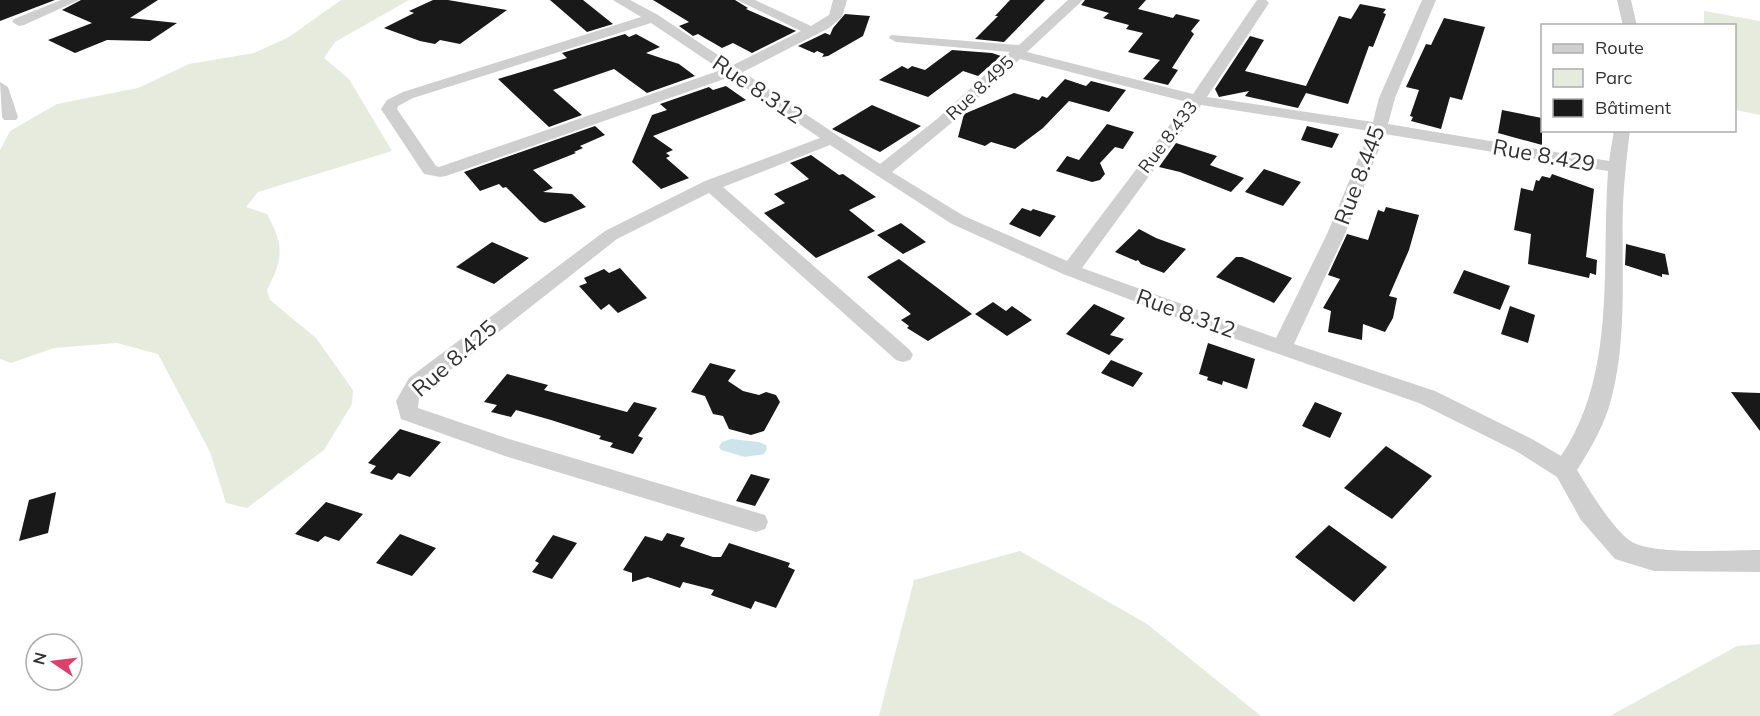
<svg xmlns="http://www.w3.org/2000/svg" width="1760" height="716" font-family="Mulish,sans-serif">
	<style>
		.green { fill: #e7ebde }
		.water { fill: #cce4ea }
		.building { fill: #191919 }
		.lines { fill: none; stroke-linecap: round; stroke-linejoin: round }
		.street { fill: #cfcfcf; fill-rule: evenodd }
		.labels { text-anchor: middle; stroke-width: 6; stroke-linejoin: round; paint-order: stroke }
		.far-street-label { font-size: 18px; fill: #323232; stroke: #fff }
		.street-label { font-size: 22px; fill: #323232; stroke: #fff }
	</style>
	<rect width="100%" height="100%" fill="#fff"/>
	<path class="green" d="M341,0H409L335,42L324,58L349,79L392,151L258,192L246,207L267,214C284,246 284,257 267,290L270,300L316,338L353,390L352,404L324,450L247,508L226,503L210,452L158,354L117,343L54,348L11,363L0,359V150L10,131L57,104L138,88L189,64L254,53L289,37Z
		M1704,11L1760,21V115L1735,110L1734,26L1704,25Z
		M1020,551L1147,624L1261,716H879L914,580Z
		M1760,644V716H1610L1737,646Z"/>
	<path class="water" d="M731,439L759,442L766,445L767,449L764,454L745,457L721,450L719,447L722,442Z"/>
	<path class="building" d="M0,0H55L0,21Z
		M81,0H158L130,18L177,23L150,41L107,40L75,53L48,40L92,23L62,10Z
		M433,0H448L507,10L460,44L440,40L435,44L420,41L384,28L414,13L409,11Z
		M550,0H583L613,24L587,32Z
		M653,0H735L748,8L746,9L796,31L752,53L733,43L722,48L698,34L693,36L679,26L689,22Z
		M1010,0H1045L1004,42L975,39L998,16H995Z
		M1085,0H1146L1138,9L1173,18L1176,14L1200,20L1191,31L1194,34L1172,68L1178,70L1168,85L1143,79L1160,60L1128,52L1143,33L1126,29L1129,25L1103,18L1109,13L1081,5Z
		M1360,4L1386,9L1383,13L1386,14L1373,47L1369,46L1348,104L1306,93L1298,108L1245,96L1249,91L1219,97L1215,89L1250,36L1264,40L1245,71L1306,86L1339,16L1351,19Z
		M845,14L870,16L863,36L828,56L822,57L824,54L817,51L814,53L798,46L825,33L830,35L833,28Z
		M1444,18L1485,27L1462,100L1450,97L1441,129L1411,121L1413,117L1410,116L1419,90L1406,87L1426,44L1431,45Z
		M625,34L629,37L636,34L660,47L646,53L679,64L695,76L647,93L614,69L553,90L582,115L549,127L498,79L567,58L562,53Z
		M952,50L992,53L1001,56L978,76L963,71L928,97L879,80L902,66L908,69L912,66L925,70Z
		M1065,79L1086,86L1091,81L1126,90L1109,112L1069,101L1043,128L1015,149L991,142L985,146L958,137L964,114L1014,93L1039,100L1042,96L1047,98Z
		M726,86L746,100L653,136L673,150L666,153L670,156L666,158L689,178L661,189L632,162L652,115L667,110L660,104L709,87L713,90Z
		M872,105L921,126L880,152L832,129Z
		M1502,110L1542,118V145L1498,133Z
		M1107,124L1134,132L1123,149L1115,147L1100,163L1105,174L1100,180L1092,182L1056,171L1067,156L1079,160Z
		M595,126L605,135L580,146L583,148L574,152L576,153L533,170L553,188L543,192L572,194L586,207L545,223L540,221L506,187L503,188L499,184L480,191L464,172Z
		M1307,126L1339,134L1332,148L1301,140Z
		M1176,143L1217,156L1210,165L1244,178L1231,192L1180,172L1159,167Z
		M811,155L839,175L843,174L876,197L849,210L875,231L816,258L764,213L785,203L774,194L809,179L790,163Z
		M1264,169L1301,182L1283,206L1245,192Z
		M1552,174L1594,189L1586,257L1597,260L1596,275L1590,273L1589,278L1528,264L1531,234L1514,230L1521,188L1533,191L1536,180L1539,181L1542,176L1550,178Z
		M1386,207L1419,215L1409,250L1389,296L1397,298L1393,318L1385,332L1363,324L1362,340L1328,332L1331,311L1323,308L1340,279L1328,275L1347,234L1368,240L1378,210L1384,212Z
		M1022,208L1031,211L1033,209L1056,216L1040,237L1009,224Z
		M901,223L926,242L903,254L877,235Z
		M1139,229L1156,238L1186,249L1164,273L1141,264L1138,260L1136,261L1115,252Z
		M492,242L529,258L494,284L456,267Z
		M1626,244L1665,254L1669,275L1662,274V277L1625,265Z
		M1236,257H1242L1292,278L1274,303L1216,277Z
		M899,259L931,283L972,314L928,341L907,328L909,326L901,320L911,314L867,277Z
		M620,268L647,298L618,313L609,304L601,310L579,286L587,283L584,278L604,269L609,273Z
		M1464,270L1510,286L1500,310L1453,293Z
		M993,302L1006,311L1012,306L1032,320L1007,336L975,314Z
		M1094,304L1125,318L1110,335L1124,339L1109,355L1066,334Z
		M1510,306L1535,315L1528,343L1501,334Z
		M1208,343L1255,359L1247,389L1223,381L1222,385L1207,380L1208,377L1199,374Z
		M1111,360L1143,373L1133,387L1101,373Z
		M710,363L736,370L728,381L743,391L759,395L766,392L776,395L780,402L764,431L751,435L729,429L723,416L713,414L705,396L691,392Z
		M507,374L548,385L544,390L627,412L634,402L657,408L638,436L643,438L633,454L610,447L613,443L599,439L601,436L551,420L516,410L511,417L491,412L497,405L484,402Z
		M1731,392L1760,393V431Z
		M1315,402L1342,413L1330,438L1302,426Z
		M400,429L441,442L410,477L398,473L392,480L370,473L376,466L368,463Z
		M1386,446L1432,476L1392,519L1344,488Z
		M751,474L770,479L755,506L736,501Z
		M56,492L48,533L19,541L29,500Z
		M326,502L363,514L339,541L325,536L318,542L295,534Z
		M1329,525L1387,567L1354,602L1295,557Z
		M667,533L685,538L680,546L713,557H721L729,543L790,563L788,567L795,570L776,608L755,601L751,609L711,595L714,590L683,582L680,588L648,577L632,582V573L623,570L645,536L662,541Z
		M400,534L436,548L412,576L376,563Z
		M553,535L577,543L552,579L532,572L539,563L535,561Z"/>
	<g class="lines">
		<path class="street" d="M61,0H79L24,25L19,26L12,22L14,19Z
			M613,0H630L658,15L733,65L801,31L737,0H755L811,26L829,15L833,0H847L842,17L829,28L743,72L880,164L937,119L1010,52L896,42L889,38L891,35L1019,45L1068,0H1083L1027,52L1193,94L1257,0H1266L1269,3L1207,97L1373,122L1379,98L1422,0H1436L1395,98L1388,124L1609,161L1614,130H1630C1627,155 1624,179 1623,204C1621,269 1628,336 1611,400C1604,426 1591,448 1577,470C1588,488 1616,535 1634,543C1660,555 1730,550 1760,550V572L1654,571L1615,559L1581,520L1557,477L1516,451L1419,403L1207,329L1063,274L952,224L830,145L723,187L910,350L913,355L910,360L903,362L896,360L709,193L617,239L425,390L419,397L418,408L509,439L765,515L768,522L765,529L756,532L505,456L401,419L396,401L409,378L605,231L705,181L820,138L730,77L446,176L440,177L424,174L381,109L387,100L403,92L641,17ZM651,23L721,70L439,167L436,166L397,109L398,106L413,98ZM1020,59L1187,102L1067,261L964,216L892,172L949,125ZM1201,105L1370,131L1327,234L1276,338L1082,268ZM1385,134L1608,171C1601,266 1617,373 1561,456L1532,439L1435,391L1294,344L1345,234Z
			M1617,0H1631L1637,26H1623Z
			M0,82L8,87L18,117L16,120H4L2,117Z"/>
	</g>
	<g class="labels">
		<g class="far-street-label">
			<text transform="translate(980 88) rotate(-43)" y="6">Rue 8.495</text>
			<text transform="translate(1168 137) rotate(-53)" y="6">Rue 8.433</text>
		</g>
		<g class="street-label">
			<text transform="translate(758 89) rotate(34)" y="8">Rue 8.312</text>
			<text transform="translate(1544 155) rotate(10)" y="8">Rue 8.429</text>
			<text transform="translate(1359 175) rotate(-69)" y="8">Rue 8.445</text>
			<text transform="translate(1186 313) rotate(20)" y="8">Rue 8.312</text>
			<text transform="translate(454 358) rotate(-41)" y="8">Rue 8.425</text>
		</g>
	</g>
	<rect x="1541" y="24" width="195" height="108" fill="#ffffff" stroke="#adadad" stroke-width="1.5"/>
	<rect x="1553" y="44" width="30" height="9" fill="#cfcfcf" stroke="#adadad" stroke-width="1.5"/>
	<text x="1595" y="54" font-size="18" fill="#323232">Route</text>
	<rect x="1553" y="69" width="30" height="18" fill="#e7ebde" stroke="#adadad" stroke-width="1.5"/>
	<text x="1595" y="84" font-size="18" fill="#323232">Parc</text>
	<rect x="1553" y="99" width="30" height="18" fill="#191919" stroke="#adadad" stroke-width="1.5"/>
	<text x="1595" y="114" font-size="18" fill="#323232">Bâtiment</text>
	<g transform="translate(54 662) rotate(284)"><circle r="28" fill="#ffffff" stroke="#adadad" stroke-width="1.5"/>
	<path d="M0-4.5L10 22L0 15L-10 22Z" fill="#dd4069"/>
	<text y="-9" font-size="16" font-weight="bold" text-anchor="middle" fill="#323232">N</text>
	</g>
</svg>
